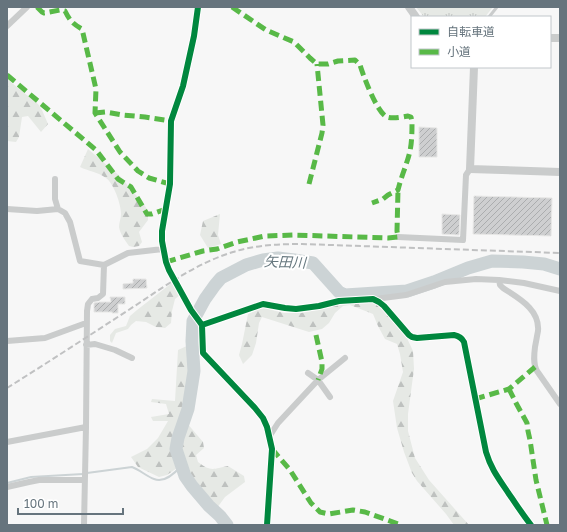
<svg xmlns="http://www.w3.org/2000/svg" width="567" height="532" font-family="'Golos Text','Noto Sans JP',sans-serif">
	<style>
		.forest { fill: url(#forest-firs) }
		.park { fill: url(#park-tufts) }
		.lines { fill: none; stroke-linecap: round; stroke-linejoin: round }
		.stream { stroke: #ccd3d5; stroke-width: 2 }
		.river { stroke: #ccd3d5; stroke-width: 13 }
		.building { fill: url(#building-hatch); stroke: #e7e7e6 }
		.service { stroke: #cacccc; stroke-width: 3 }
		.minor { stroke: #cacccc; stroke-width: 6 }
		.tertiary { stroke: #cacccc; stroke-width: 8 }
		.rail { stroke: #c0c1c2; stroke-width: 2; stroke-dasharray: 6 3; stroke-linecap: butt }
		.quiet { stroke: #58b947; stroke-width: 5; stroke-dasharray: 10 5; stroke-linecap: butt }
		.cycleway-casing { stroke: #fff; stroke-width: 8 }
		.cycleway { stroke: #00873e; stroke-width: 6 }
		.labels { text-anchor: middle; stroke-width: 4; stroke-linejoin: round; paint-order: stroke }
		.water-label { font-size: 14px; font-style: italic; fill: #67787f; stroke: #fff }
	</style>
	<defs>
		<pattern id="forest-firs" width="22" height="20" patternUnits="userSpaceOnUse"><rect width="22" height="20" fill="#e6e9e5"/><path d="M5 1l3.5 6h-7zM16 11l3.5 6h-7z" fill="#bec1bf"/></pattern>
		<pattern id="park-tufts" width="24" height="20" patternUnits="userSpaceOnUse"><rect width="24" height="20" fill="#e6e9e5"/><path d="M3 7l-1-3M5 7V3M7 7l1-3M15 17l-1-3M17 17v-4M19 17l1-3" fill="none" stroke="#bec1bf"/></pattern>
		<pattern id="building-hatch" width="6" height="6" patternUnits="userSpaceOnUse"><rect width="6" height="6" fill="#cecfd0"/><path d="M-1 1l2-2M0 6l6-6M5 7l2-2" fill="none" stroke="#abadae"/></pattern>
	</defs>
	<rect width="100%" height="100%" fill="#f7f7f7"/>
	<path class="forest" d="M7,79L38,104L42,110L48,124L41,132L28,116L22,117L19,137L16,142L7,141Z
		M88,149L122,178L132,191L142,201L148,211V220L139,232L142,242L139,246L133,247L129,246C125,240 120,234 119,227C119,223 121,218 121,214C121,204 114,184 106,178C98,172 88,171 80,167Z
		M220,214L218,235L221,244L208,248L200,235L203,221Z
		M173,282L180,295L175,299L172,311L171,323L165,328L156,327L146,322L136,321L131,325L128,329L116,333L112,343L110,341V335L115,329L126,326L130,316L137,310Z
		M365,302L374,303L382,309L406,336L413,351L414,369L408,414V431L415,458L429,480L469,525H454L446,514L417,481L412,473L404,452L397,428L393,401L403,372L400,354L397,344L385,339L378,326L373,314L350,305L343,306L335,313L329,323L322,329L309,332L262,317L259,323L256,343L252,355L243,364L239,355L242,344L248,314L256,310L264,308L284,313H301L312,311L341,303Z
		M189,345L190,368L187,388L181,416L203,442L204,448L196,455L198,462C211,472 213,469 228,466L244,476L245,482L225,497L217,508L183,464L167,475L159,477L138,467L131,457L147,449L158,438L168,421H153L151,417L169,414L166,404L151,402L152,399L175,401L178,350Z"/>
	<path class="park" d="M416,7H493L485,17H424Z"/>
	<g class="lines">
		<path class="stream" d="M87,473L132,467C140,470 146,476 154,479C164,483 175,473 181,466
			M7,483L31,477L83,474"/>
		<path class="river" d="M227,525L220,516L209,506L192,486L185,476L176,449L178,438L188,409L194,371L192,341L193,321L205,299L215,285L221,278L246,265L263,260L278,258L294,260L313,263L339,292L345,295L407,291L434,282L468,268L492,261L523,262L544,264L560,269"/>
	</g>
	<path class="building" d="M419,127L437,128V157H419Z
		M474,196L552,198L551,236L473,234Z
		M442,214L460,215L459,235L442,234Z
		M133,279H146L147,288L123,289V284L133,283Z
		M110,297H125V304H118V313H112V312H94V303L100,302H111Z"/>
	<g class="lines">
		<path class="service" d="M489,17L497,7"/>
		<path class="minor" d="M198,7L194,36L183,86L171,121L170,184L162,231V241L166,262L169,270L191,310L202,325L203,353L255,408L263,418L267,427L272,449L267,525
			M7,26L27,7
			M55,179V199L58,209L65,213L70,222L80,261L104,265L128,253L163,249
			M7,209L37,211L58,209
			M398,237L463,240L466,175L470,169
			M499,280L500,285L503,288C518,298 540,309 538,331C537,336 536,342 535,347C534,355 533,364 537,371L560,404
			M375,299L406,295L445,282L476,279L499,280L524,283L560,291
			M202,325L263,304L285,308L296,309L319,306L339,301L373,299L379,302L384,306L409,335L412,337L417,338L454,335C459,336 462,338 464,342L486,452C491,469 499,479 509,494C516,504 523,515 531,525
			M7,341L45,338L86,323
			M86,345L95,344L115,350L132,358
			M308,373L318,380L330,397
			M269,437L278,423L318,380L345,358
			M7,442L86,427
			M7,487L29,482L39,480H85
			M84,525L86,427L87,311L88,304L92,299L98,298L103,294L104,265"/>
		<path class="tertiary" d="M409,7L416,17
			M550,38H560
			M474,67L470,169L560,172"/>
		<path class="rail" d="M7,388C47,363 87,337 127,311C161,289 194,264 233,252C255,245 279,244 302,244L560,253"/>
		<path class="quiet" d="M37,7L42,12L44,13L60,10L65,11C70,21 73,24 82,29L96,89L95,113L120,152L138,171L149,178L170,184
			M232,7L266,30L294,42L310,58L317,64H328L338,61L355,60L360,65C363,75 377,113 387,117C393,119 402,117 408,116L411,117L412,122C412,131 412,141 410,151C407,164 401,177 398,190L388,195L383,199L372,203
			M7,75L96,150L118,179L131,187L147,214H152L166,209
			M95,113L106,112L123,115L145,117L171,121
			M309,184L322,133L323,125L317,64
			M166,262L203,251L217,249L237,242L265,236L293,235L388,238L398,237L397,231L398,190
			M316,335L322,362V369L318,380
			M509,389L516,403L527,423L528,431L530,440L536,480L547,525
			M475,399L509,389L535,367
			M272,449L290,470L311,503L320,512L329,514L353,510L365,512L401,525"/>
		<g class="cycleway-casing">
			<path id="cycleway" d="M198,7L194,36L183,86L171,121L170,184L162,231V241L166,262L169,270L191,310L202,325L203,353L255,408L263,418L267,427L272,449L267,525
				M202,325L263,304L285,308L296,309L319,306L339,301L373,299L379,302L384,306L409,335L412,337L417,338L454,335C459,336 462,338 464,342L486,452C491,469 499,479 509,494C516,504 523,515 531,525"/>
		</g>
		<use href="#cycleway" class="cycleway"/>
	</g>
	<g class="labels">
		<g class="water-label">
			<text transform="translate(285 262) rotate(2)" y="5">矢田川</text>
		</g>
	</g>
	<rect width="567" height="532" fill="none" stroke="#66747d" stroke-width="16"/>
	<rect x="411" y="16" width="140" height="52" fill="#ffffff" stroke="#c2c7cb"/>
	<rect x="419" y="29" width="20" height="6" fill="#00873e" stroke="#c2c7cb"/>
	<text x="447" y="36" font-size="12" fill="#66747d">自転車道</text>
	<rect x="419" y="49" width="20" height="6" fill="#58b947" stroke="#c2c7cb"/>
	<text x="447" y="56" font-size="12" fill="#66747d">小道</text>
	<path d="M18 508v6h105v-6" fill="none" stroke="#66747d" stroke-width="2"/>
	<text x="24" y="508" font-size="12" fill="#66747d" stroke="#ffffff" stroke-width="3" paint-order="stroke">100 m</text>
</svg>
